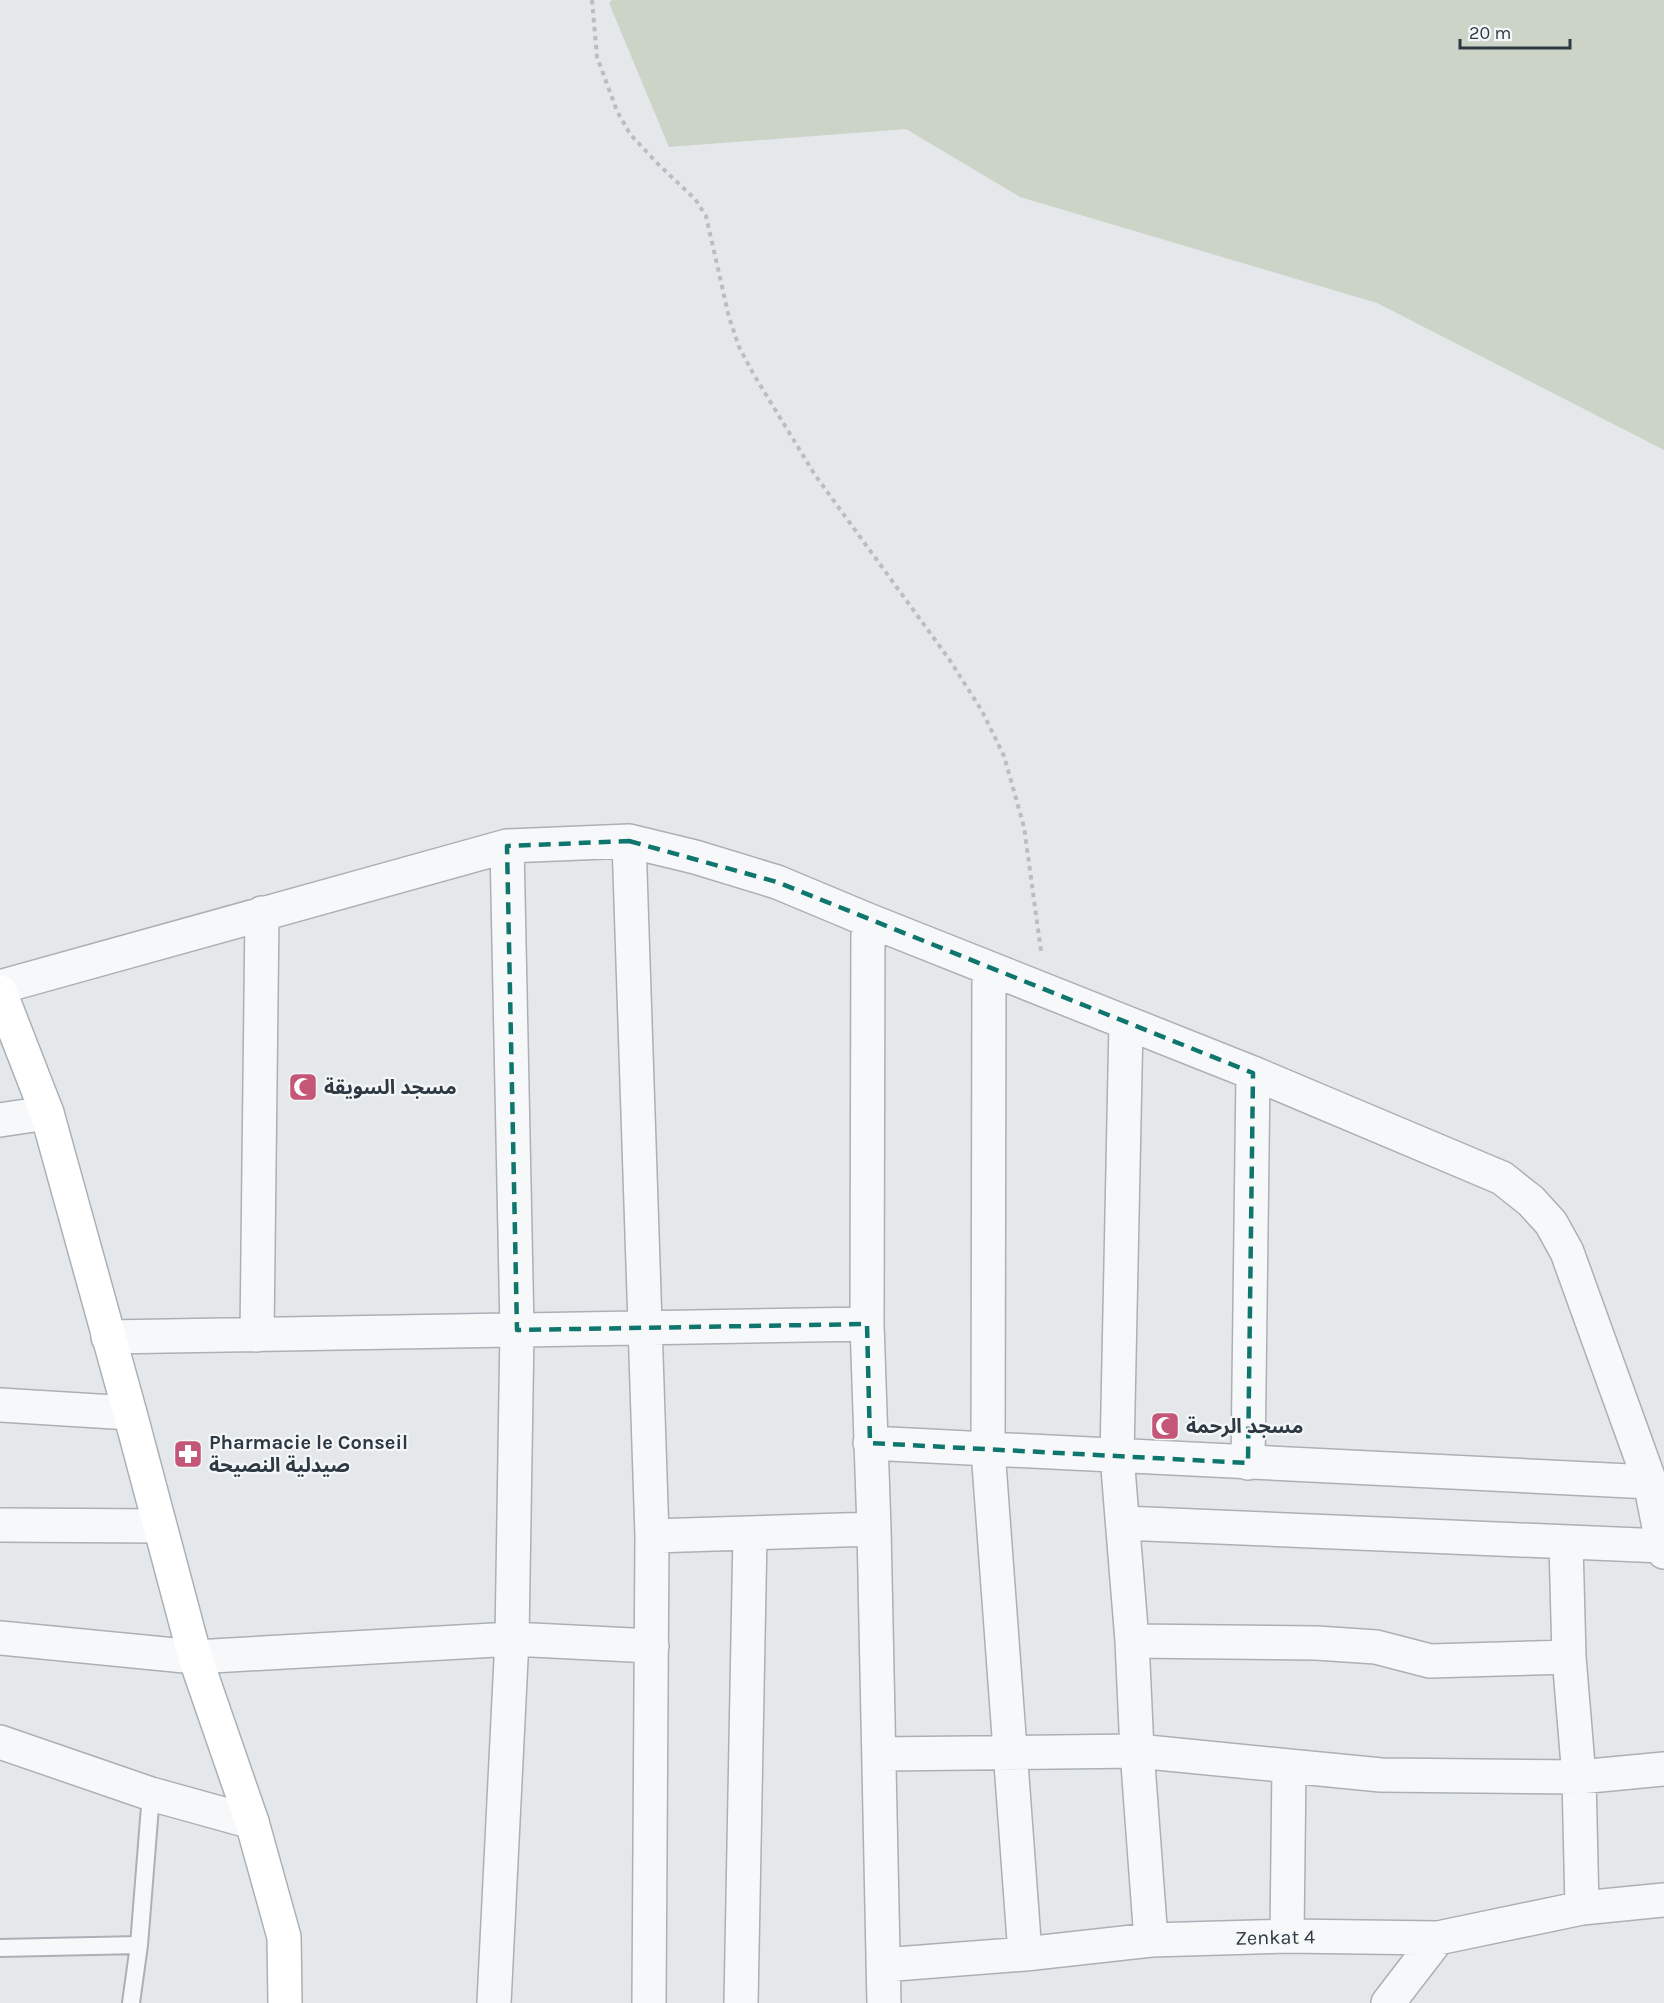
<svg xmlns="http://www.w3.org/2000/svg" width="1664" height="2003" font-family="Karla,'Noto Sans Arabic',sans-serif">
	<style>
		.green { fill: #ccd4c7 }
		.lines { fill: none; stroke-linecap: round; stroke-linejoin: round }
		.lane-casing { stroke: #aab0b5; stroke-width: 20 }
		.street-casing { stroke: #aab0b5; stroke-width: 36 }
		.secondary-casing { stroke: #aab0b5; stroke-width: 36 }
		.path { stroke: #babec3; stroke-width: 4; stroke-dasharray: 4.5 4.5; stroke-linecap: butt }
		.lane { stroke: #f7f8fa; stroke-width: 16 }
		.street { stroke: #f7f8fa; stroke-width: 33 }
		.secondary { stroke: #fff; stroke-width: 33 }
		.marked { fill: none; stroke: #0f766e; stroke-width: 4.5; stroke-dasharray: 12 8; stroke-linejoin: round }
		.labels { text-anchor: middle; stroke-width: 4.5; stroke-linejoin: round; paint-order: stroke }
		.poi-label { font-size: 20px; font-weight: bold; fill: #2d3842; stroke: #f4f7f8; text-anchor: start }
		.street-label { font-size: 20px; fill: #2d3842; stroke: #f4f7f8 }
	</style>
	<rect width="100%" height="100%" fill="#e5e8eb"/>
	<path class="green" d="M612,0H1664V450L1377,303L1020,197L906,129L669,147L609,3Z"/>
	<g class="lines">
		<g class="lane-casing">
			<path id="lane" d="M0,1948L139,1945
				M131,2003L139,1945L151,1794"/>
		</g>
		<g class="street-casing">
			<path id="street" d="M629,841L652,1536L649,2003
				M868,920L867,1324L874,1529L884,2003
				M989,968L988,1450L1025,1954
				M0,987L507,846L629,841L695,857L777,882L868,920L1253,1073L1502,1178L1531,1201L1551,1223L1567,1252L1650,1482L1664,1552
				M1126,1023L1117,1456L1132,1641L1137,1751L1151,1940
				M0,1120L47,1113
				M257,1335L262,913
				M108,1337L867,1324
				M0,1405L130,1413
				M870,1443L1650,1482
				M1248,1463L1253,1073
				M1123,1523L1663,1546
				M0,1525L159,1526
				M652,1536L874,1529
				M1566,1544L1569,1657L1579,1777L1582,1908
				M0,1638L195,1657L512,1639L652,1646
				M1132,1641L1316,1643L1376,1647L1430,1661L1569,1657
				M0,1742L151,1794L252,1822
				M879,1754L1137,1751L1381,1775L1579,1777L1664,1769
				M1287,1936L1289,1766
				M883,1965L1025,1954L1151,1940L1287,1936L1438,1938L1582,1908L1664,1900
				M494,2003L512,1639L517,1330L507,846
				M741,2003L750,1534
				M1388,2003L1438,1938"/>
		</g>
		<g class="secondary-casing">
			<path id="secondary" d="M0,992L47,1113L130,1413L195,1657L252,1822L284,1937L285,2003"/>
		</g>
		<path class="path" d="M592,0L597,57L617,111L630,134L659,165L695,199L706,216L729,317L739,347L754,375L815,475L949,659L982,711L1004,756L1024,827L1041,951"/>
		<use href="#lane" class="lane"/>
		<use href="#street" class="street"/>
		<use href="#secondary" class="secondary"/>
	</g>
	<path class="marked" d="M629,841L777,882L1253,1073L1248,1463L870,1443L867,1324L517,1330L507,846Z"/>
	<defs>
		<g id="mosque-square" transform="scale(1.5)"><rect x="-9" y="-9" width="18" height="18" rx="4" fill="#c45677" stroke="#f4f7f8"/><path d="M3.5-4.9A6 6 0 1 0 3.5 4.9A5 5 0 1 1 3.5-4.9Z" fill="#fff"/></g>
		<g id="pharmacy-square" transform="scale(1.5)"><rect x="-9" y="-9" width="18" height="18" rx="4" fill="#c45677" stroke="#f4f7f8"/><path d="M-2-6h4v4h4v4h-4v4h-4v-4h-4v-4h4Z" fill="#fff"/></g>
	</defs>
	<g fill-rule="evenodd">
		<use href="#mosque-square" x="303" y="1087"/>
		<use href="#mosque-square" x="1165" y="1426"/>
		<use href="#pharmacy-square" x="188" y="1454"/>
	</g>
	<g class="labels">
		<g class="poi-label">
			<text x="324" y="1094">مسجد السويقة</text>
			<text x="1186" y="1433">مسجد الرحمة</text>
			<text x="209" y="1449">Pharmacie le Conseil<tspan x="209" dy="23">صيدلية النصيحة</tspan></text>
		</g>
		<g class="street-label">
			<text transform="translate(1275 1937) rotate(-1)" y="7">Zenkat 4</text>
		</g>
	</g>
	<path d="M1460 39v9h110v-9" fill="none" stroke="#2d3842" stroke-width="3"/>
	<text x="1469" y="39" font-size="18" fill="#2d3842" stroke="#f4f7f8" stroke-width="4.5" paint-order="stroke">20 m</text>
</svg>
